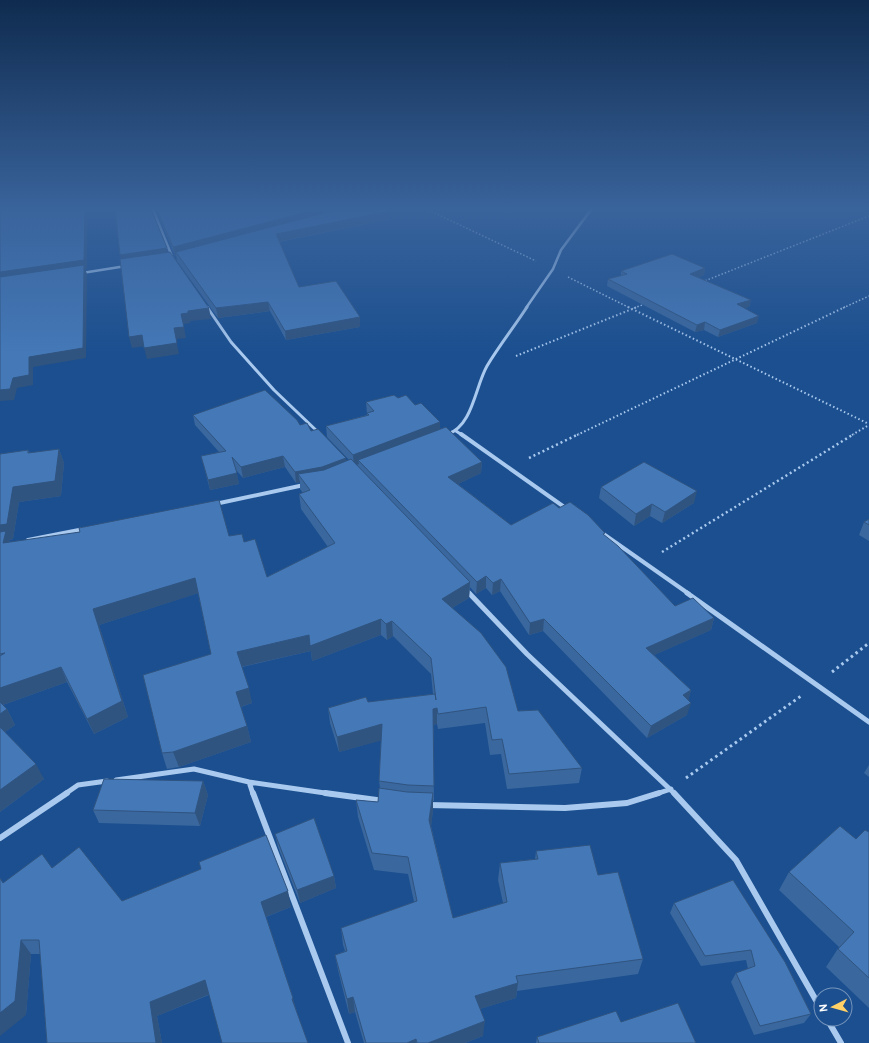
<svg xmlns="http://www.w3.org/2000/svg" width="869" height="1043" font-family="Overpass,sans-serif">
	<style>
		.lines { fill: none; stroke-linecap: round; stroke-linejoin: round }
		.path-far3 { stroke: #a9c9ee; stroke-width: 1.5; stroke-dasharray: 1.5 2; stroke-linecap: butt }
		.path-far2 { stroke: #a9c9ee; stroke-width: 2; stroke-dasharray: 1.5 2.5; stroke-linecap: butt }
		.path-far1 { stroke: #a9c9ee; stroke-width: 2.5; stroke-dasharray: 2 3; stroke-linecap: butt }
		.path { stroke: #a9c9ee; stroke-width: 3; stroke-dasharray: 2.5 3.5; stroke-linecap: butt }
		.minor-far4 { stroke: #a9c9ee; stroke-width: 2.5 }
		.minor-far3 { stroke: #a9c9ee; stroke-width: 3 }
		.minor-far2 { stroke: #a9c9ee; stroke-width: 4 }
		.minor-far1 { stroke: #a9c9ee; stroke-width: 5 }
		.minor { stroke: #a9c9ee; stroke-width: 6 }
		.wall { fill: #3a679d }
		.shaded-wall { fill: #305480 }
		.building { fill: #4478b7; stroke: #305480 }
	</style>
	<rect width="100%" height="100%" fill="#1b4f8f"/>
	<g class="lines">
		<path class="path-far3" d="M422,207L536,261
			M568,277L630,308
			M702,282L869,216
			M634,308L645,304
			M843,308L869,296"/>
		<path class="path-far2" d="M628,307L869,424
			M516,356L637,307
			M577,435L845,307
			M852,435L869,425"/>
		<path class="path-far1" d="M529,458L579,434
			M662,552L854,434"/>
		<path class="path" d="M832,672L869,643
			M686,778L801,696"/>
		<path class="minor-far4" d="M152,207L173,259
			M82,273L126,266
			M207,307L208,308
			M526,308L553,269L561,250L593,207"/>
		<path class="minor-far3" d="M207,307L231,342L274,390L319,433
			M456,431L462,435
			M448,434C473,425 475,387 487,366C499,346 514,327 527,307"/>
		<path class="minor-far2" d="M461,434L567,509
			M215,504L304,485
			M602,533L689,594
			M28,540L84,529
			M466,590L470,594"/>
		<path class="minor-far1" d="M469,593L527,654L675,794
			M687,593L869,722
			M116,780L194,769L249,782L332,794
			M249,782L253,794
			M65,794L78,785L107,781
			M656,794L671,789"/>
		<path class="minor" d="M253,793L348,1043
			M325,793L384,801
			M674,793L736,860L821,1009
			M428,805L565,808L627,803L659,793
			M0,838L67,793
			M827,1019L841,1043"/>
	</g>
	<path class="wall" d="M155,207H382L390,211V219L279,242L299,287L360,327L286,340L270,311L218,318L177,261L176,255L175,256Z
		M705,268L704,275L698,277L751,300L749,307L744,308L757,323L718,337L704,330L695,332L607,286L608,279L621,276V271Z
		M398,398L415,405L440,429L482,462L481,473L458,484L511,525L559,508L605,536L675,606L714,618L711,630L654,655L691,690L688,700L687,715L647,738L543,631L529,635L500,591L492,595L486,588L476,594L470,587L469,598L452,608L518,711L582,768L579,783L507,789L501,754L490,755L485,723L438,729L437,724L433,725L434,801H433V810L431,826L453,918L503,903L498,880L500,863L535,859L536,851L598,875L643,959L638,974L517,991L516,998L480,1009L483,1036L465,1043H364L355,1012L349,1014L338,970L335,955L345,951L343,945L341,928L414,902L408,874L374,870L358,817L356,800L378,802L380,788L379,781L381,740L339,752L330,723L328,708L433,694L431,674L393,636L387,640L381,635L312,661L311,651L242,667L252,703L241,707L247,726L251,742L179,767L167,769L162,753L211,654L198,593L99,625L128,717L94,734L67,682L3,705L7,709L15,725L5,732L44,779L0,812V454L28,450L30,453L59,449L64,463L61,496L19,502L13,539L9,540L10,542L229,536L244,542L267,577L328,547L301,509L299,494L303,493L300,489V482L296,483L285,467L243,478L236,470L239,484L210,490L204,467L201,456L219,452L195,425L193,415L300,425L311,431L346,458V461L349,460L327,437L326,426L367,415L366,402Z
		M601,487L694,503L662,523L650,516L634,526L599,498Z
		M869,519V541L859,535L864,522Z
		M869,765V777L864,773Z
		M203,781L208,795L200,826L99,823L93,810Z
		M869,832V1008L826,967L839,947L779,890L789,872Z
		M275,834L334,876L336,888L300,903L278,847Z
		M52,868L122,901L291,907L266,917L297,1012L209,995L157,1016L162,1043H47L40,954H31L26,1015L3,883Z
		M733,880L811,1014L804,1023L754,1035L731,982L736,973L748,969L746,960L701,966L670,913L674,903Z
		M621,1022L696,1043H536L537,1037Z"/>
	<path class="shaded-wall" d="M85,207H87V269H85L87,274L86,358L33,367V385L17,388L14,400L0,401V272Z
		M325,207H356L176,252V255L175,256L173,247Z
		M390,211V219L277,242L276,234Z
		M167,248L169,257L122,264L120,255Z
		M705,268L704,275L688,281L690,274Z
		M751,300L749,307L735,311L737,304Z
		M268,302L270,311L218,318L216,308Z
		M209,308L211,319L190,321V323L183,324L181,314L188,311Z
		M759,316L757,323L718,337L720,330Z
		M360,317V327L286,340L285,331Z
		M705,322L704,330L695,332L697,325Z
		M184,327L186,338L176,339L179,354L147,359L144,348L174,328Z
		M142,335L145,346L132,348L129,337Z
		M440,422V433L358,460L359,464L354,466L353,455Z
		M59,449L64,463L61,496L19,502L13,539L9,540L12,546L10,559L0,541V525L13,487Z
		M283,456L285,467L243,478L241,467Z
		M346,458L347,468L298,474L300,482L296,483L295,472Z
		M482,462L481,473L448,489V477Z
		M237,473L239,484L210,490L208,480Z
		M697,491L694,503L662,523L665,512Z
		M652,504L650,516L634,526L636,514Z
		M486,576V588L476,594L477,582Z
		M195,578L199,593L99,625L128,717L94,734L87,719L93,609Z
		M501,579L500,591L492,595L493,583Z
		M470,582L469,598L442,614V599Z
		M714,618L711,630L643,660L646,648Z
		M381,619V635L312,661L311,651L240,667L237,652Z
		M544,619L543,631L529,635L530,623Z
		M392,621L393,636L387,640L386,624Z
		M61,667L67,682L0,706V688Z
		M249,688L252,703L240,707L236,692Z
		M691,690L688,702L683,695Z
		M691,703L687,715L647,738L651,726Z
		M437,708V724L433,725V709Z
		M7,709L15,725L1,735L0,733V714Z
		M382,724L383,740L339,752L337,737Z
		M247,726L251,742L179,767L173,752Z
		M36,764L44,779L0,812V790Z
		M203,781L208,795L200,826L195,813Z
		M433,793V810L430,837L429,820Z
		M334,876L336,888L300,903L297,890Z
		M288,891L291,907L265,917L261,902Z
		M21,940L31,954L26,1015L0,1036V1013Z
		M205,980L210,994L157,1016L162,1043H156L150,1002Z
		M518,983L516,998L474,1011L475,996Z
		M353,997L355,1012L349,1014L347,999Z
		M293,998L297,1012L295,1013L292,999Z
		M485,1021L483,1036L465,1043H428Z
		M416,1039V1043H407Z"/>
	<path class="building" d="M0,207H85L84,260L0,272Z
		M115,207H150L167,248L120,255Z
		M156,207H325L173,247Z
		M347,207H382L390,211L276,234L299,287L336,281L360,317L285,331L268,302L216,308L176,252Z
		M170,252L209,308L188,311V313L181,314L184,327L174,328L177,343L144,348L142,335L129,337L120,259Z
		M672,254L705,268L690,274L751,300L737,304L759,316L720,330L705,322L697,325L608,279L627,274L621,271Z
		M84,265L83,348L29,357V375L13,378L10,389L0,390V277Z
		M265,390L297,420L300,425L307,423L311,431L318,429L346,458L322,467L295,472L283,456L241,467L232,457L237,473L208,480L201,456L226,451L193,415Z
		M394,395L398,398L406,395L415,405L421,403L440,422L353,455L326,426L369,415L367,413L374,411L366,402Z
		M446,427L482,462L448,477L511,525L553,503L559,508L570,502L588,515L605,533L603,534L618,546L675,606L693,598L714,618L646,648L691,690L683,695L691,703L651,726L544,619L530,623L501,579L493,583L486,576L477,582L358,460Z
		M59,449L55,481L13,487L7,524L0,525V454L28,450V453Z
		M351,459L470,582L442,599L481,633L506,667L518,711L538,710L582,768L509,774L502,739L492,740L486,707L438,714L437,708L433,709L434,786L408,785L379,781L382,724L337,737L328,708L366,697L368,702L435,694L436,700L431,658L392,621L386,624L381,619L310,646L309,635L237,652L249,688L236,692L247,726L173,752L162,753L143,675L211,654L195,578L93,609L122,701L87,719L61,667L0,688V656L5,653L0,654V532L6,531L3,543L80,532L79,528L219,500L229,536L242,534L244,542L255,539L267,577L335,543L299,494L310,490L298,474L324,470Z
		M644,462L697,491L665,512L652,504L636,514L601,487Z
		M869,519V525L864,522Z
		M0,702L7,709L0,714Z
		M0,727L36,764L0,790Z
		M104,779L203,781L195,813L93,810Z
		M379,788L407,792L433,793L429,820L453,918L507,902L500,863L538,859L536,851L590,845L598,875L618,872L643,959L516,976L518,983L475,996L485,1021L428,1043H417L416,1039L407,1043H366L353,997L347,999L335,955L347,951L341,928L417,901L408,857L372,853L356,800L378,802Z
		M314,818L334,876L297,890L275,834Z
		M840,826L856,839L865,830L869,832V978L838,949L854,932L789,872Z
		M266,835L288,891L261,902L293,998L292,999L308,1043H222L205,980L150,1002L156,1043H47L39,940H21L15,1001L0,1013V878L3,883L42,854L52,868L79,847L122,901L201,869L199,862Z
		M733,880L785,962L811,1014L760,1026L736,973L755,966L751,950L705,956L674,903Z
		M678,1003L696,1043H539L537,1037L616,1011L621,1022Z"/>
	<linearGradient id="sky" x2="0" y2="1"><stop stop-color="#0f2b4f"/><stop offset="0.59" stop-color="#39639b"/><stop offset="1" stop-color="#39639b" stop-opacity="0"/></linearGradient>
	<rect width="869" height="353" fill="url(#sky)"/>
	<g transform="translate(833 1007) rotate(264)"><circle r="19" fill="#1b4f8f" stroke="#7695bc"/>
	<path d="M0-3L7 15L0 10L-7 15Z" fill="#ffd166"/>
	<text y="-6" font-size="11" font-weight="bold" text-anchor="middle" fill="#ffffff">N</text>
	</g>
</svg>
